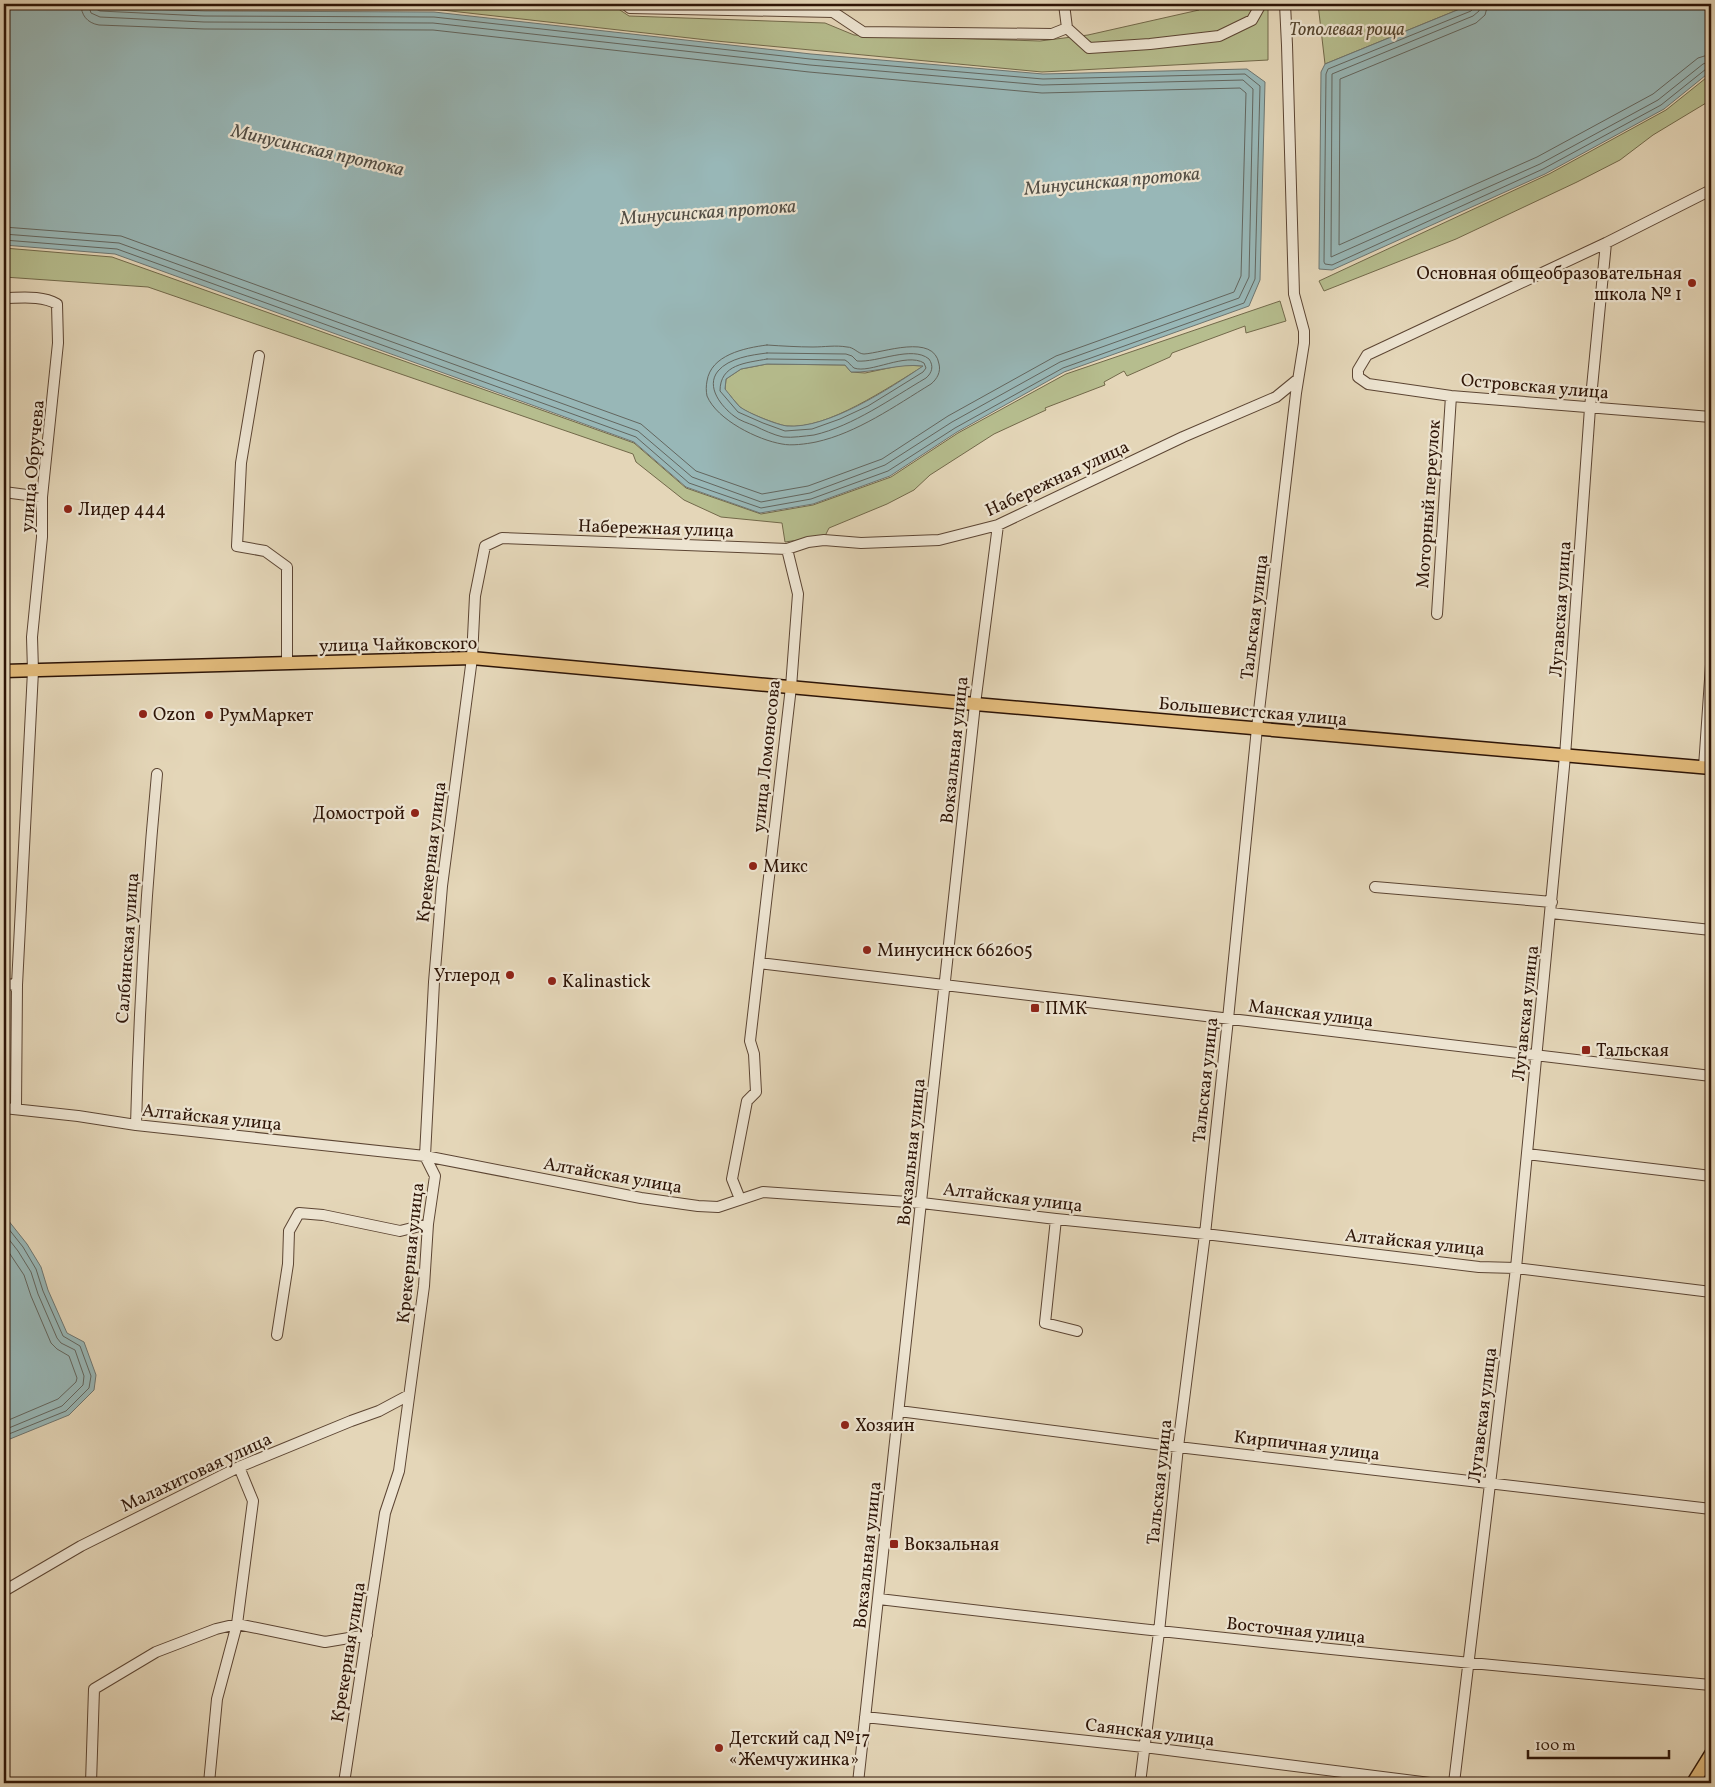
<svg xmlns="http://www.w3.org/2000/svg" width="1715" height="1787" font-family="Vollkorn,serif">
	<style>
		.green { fill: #b6bd8e; stroke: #72694a }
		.water { fill: #98b7b7; stroke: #6e7671; fill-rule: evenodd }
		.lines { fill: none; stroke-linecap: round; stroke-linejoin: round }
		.shore { stroke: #63665f; stroke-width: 1 }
		.minor-casing { stroke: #5c4533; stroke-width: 12 }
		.major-casing { stroke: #2e1507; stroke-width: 15 }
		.minor { stroke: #ede4d1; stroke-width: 10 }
		.major { stroke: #e2bb7c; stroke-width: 12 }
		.poi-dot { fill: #8f2418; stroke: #ede4d1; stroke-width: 2 }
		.labels { text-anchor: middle; stroke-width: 4.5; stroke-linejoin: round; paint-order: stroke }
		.park-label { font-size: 18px; font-style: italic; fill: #574730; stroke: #ede4d1 }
		.poi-label { font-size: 18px; fill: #2e1507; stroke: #ede4d1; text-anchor: start }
		.street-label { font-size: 18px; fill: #2e1507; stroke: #ede4d1 }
		.water-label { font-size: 19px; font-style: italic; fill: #534e45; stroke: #ede4d1 }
	</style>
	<rect width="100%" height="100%" fill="#e4d6b8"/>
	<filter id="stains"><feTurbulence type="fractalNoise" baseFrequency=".004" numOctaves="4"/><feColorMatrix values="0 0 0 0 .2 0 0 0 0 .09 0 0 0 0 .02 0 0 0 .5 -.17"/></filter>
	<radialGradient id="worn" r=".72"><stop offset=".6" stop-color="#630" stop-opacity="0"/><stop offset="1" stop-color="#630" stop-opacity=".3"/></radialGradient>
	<path class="green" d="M118,4H611L629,16L825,23L854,35L1040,41L1088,35L1199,10L1200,4H1268V60L1042,72L716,41L433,9L168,7Z
		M1318,4H1472L1325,64Z
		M1711,74V100L1653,135L1620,160L1577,182L1456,239L1324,291L1319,281L1549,174L1666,110Z
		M4,248L112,257L634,443L686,488L761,514L813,505L891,477L958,433L1066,374L1280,301L1286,321L1246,333L1245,326L1172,353L1170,357L1127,376L1124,371L1104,382L1105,385L1045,408L1046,410L994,434L930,475L914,490L887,504L829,528L825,536L785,542L782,523L721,517L684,500L636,462L633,454L148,287L4,277Z
		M767,364L845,365L851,372L865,373L903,365L924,366C890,386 826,431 786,426C776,424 747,413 740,407C735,402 730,395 725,390L726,379L741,369Z"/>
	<path class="water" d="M4,4L205,11L434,12L811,54L1043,74L1247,69L1265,82L1260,280L1249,306L1064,372L957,432L890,476L813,504L760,513L686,487L634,442L115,254L4,245ZM767,364L845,365L851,372C875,373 899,363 923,366C889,389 828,429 787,426C777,425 748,413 740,407C735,402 730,395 725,389L726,379L741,369Z
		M1472,4H1711V71L1664,109L1545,174L1332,270L1319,269L1321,72L1325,64Z
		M4,1215L27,1244L41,1267L48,1290L67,1333L84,1342L96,1375L94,1390L69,1415L5,1441Z"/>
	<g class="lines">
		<path class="shore" d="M1474,4V8L1471,11L1328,69L1326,74L1324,262L1325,264L1332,265L1543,169L1661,105L1706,69L1711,68
			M1480,4L1479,11L1473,16L1332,74L1331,257L1540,164L1658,100L1703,64L1711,61
			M1488,4L1485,15L1476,23L1340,79L1339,245L1537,157L1653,94L1698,58L1711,54
			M4,227L121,236L641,424L696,471L762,494L808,486L882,459L948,416L1056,356L1234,292L1241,276L1246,93L1240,88L1042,93L809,72L433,30L204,29L99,25C87,23 81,15 81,4
			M4,234L119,243L638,431L692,477L761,502L810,493L885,465L952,422L1060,362L1239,298L1249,277L1253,89L1243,80L1042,85L810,65L433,23L204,22L100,17L91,13L88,4
			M4,240L117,249L636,437L689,483L761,508L811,499L888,471L955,428L1063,368L1244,303L1255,279L1260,86L1245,74L1043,79L810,59L434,17L204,16L100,11L96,9L95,4
			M767,345C782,346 798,347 813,347C824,347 836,345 847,347C854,347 858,354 864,354C883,353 934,333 939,364C941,372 937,379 931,384C895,406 857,433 816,442C806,444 791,446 782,444C758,440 717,420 707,396C706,391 706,386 707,381C711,355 744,348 767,345Z
			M767,353L846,354L852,356L857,361C877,363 912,345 929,359C934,366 932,373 926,378C892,398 853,426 814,435C805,436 792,438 783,437C774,435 763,430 755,426C748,423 740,421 734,416C722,407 705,387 718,371C729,358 751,355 767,353Z
			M767,359L845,360C849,362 851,366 854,368C870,374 906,352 924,363L926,368L923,372L868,406L840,419L812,429L785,431L763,423L738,412L720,391C720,364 746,363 767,359Z
			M4,1223L23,1247L36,1269L43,1291L63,1336L80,1346L91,1376L89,1388L66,1411L4,1436
			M4,1233L18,1251L31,1272L38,1294L57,1338L61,1343L75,1350L84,1376L83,1385L62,1406L4,1430
			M4,1245L24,1275L31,1296L51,1343L57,1349L69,1356L77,1378L76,1382L58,1399L4,1422"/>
		<g class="minor-casing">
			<path id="minor" d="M625,4L630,8L833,12L863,32L1052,34L1067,28L1089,48L1150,44L1219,36L1252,20L1261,4
				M1064,4L1067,28
				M1711,190L1606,243L1367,355L1358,370V377L1368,384L1451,396L1711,417
				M4,298C21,298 41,295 57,304L58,343L42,497V537L32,637L33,671L17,985L16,1109
				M259,356L241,463L237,546L265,551L287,567V663
				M4,492L42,497
				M1437,614L1451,396
				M1704,767L1711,665
				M1375,887L1552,902
				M1551,913L1711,930
				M759,963L1711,1076
				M4,984L17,985
				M4,1108L78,1116L136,1125L425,1156L641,1198L698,1206L718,1207L763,1192L922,1203L1056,1219L1205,1234L1479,1267L1516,1268L1711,1292
				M136,1125C139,1008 146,891 157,774
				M1527,1154L1711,1176
				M740,1199L732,1179L747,1101L756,1092L754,1054L750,1041L791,687L798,594L787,549
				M1056,1219L1045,1323L1077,1331
				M277,1335L288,1264L289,1231L299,1213L323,1215L400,1231L428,1224
				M899,1411L1178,1447L1711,1509
				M4,1591L81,1546L239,1467L351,1421L379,1411L409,1395
				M879,1599C1156,1632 1433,1661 1711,1685
				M865,1717L1144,1747L1430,1783
				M91,1783L94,1689L156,1652L216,1629L237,1624L325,1642L367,1635
				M209,1783L217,1699L237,1624L253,1501L239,1467
				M344,1783L385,1513L399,1471L424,1286L428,1224L435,1176L425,1156L434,982L442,886L472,658L475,596L485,546L502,538L787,549L808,542L824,540L861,543L939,540L998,525L1183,437L1276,397L1298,379
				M858,1783L975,704L998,525
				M1140,1783L1159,1632L1178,1447L1205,1234L1228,1019L1257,728L1296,393L1304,343V331L1294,294L1287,45L1285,4
				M1454,1783L1516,1268L1565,756L1590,408L1606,243"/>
		</g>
		<g class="major-casing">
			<path id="major" d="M4,671L472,658L975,704L1711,768
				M1693,1783L1711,1754"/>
		</g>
		<use href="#minor" class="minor"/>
		<use href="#major" class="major"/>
	</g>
	<g class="poi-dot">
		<circle cx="1692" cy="283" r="5"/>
		<circle cx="68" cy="509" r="5"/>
		<circle cx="143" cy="714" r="5"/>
		<circle cx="209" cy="715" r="5"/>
		<circle cx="415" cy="813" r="5"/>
		<circle cx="753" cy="866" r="5"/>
		<circle cx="867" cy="950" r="5"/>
		<circle cx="510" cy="975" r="5"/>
		<circle cx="552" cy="981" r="5"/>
		<rect x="1030" y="1003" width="10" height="10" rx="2.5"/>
		<rect x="1581" y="1045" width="10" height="10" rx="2.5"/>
		<circle cx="845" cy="1425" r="5"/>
		<rect x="889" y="1539" width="10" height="10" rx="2.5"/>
		<circle cx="719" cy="1748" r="5"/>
	</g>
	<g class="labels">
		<g class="park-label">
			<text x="1347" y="35">Тополевая роща</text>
		</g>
		<g class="poi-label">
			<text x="1682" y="279" text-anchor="end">Основная общеобразовательная<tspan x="1682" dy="21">школа № 1</tspan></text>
			<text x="78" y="515">Лидер 444</text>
			<text x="153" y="720">Ozon</text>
			<text x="219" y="721">РумМаркет</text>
			<text x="405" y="819" text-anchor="end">Домострой</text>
			<text x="763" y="872">Микс</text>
			<text x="877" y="956">Минусинск 662605</text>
			<text x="500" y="981" text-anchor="end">Углерод</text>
			<text x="562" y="987">Kalinastick</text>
			<text x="1045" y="1014">ПМК</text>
			<text x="1596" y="1056">Тальская</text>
			<text x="855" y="1431">Хозяин</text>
			<text x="904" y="1550">Вокзальная</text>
			<text x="729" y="1744">Детский сад №17<tspan x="729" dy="21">«Жемчужинка»</tspan></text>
		</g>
		<g class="street-label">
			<text transform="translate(1535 386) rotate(5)" y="6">Островская улица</text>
			<text transform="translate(32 466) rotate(-85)" y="6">улица Обручева</text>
			<text transform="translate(1057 478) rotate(-25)" y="6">Набережная улица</text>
			<text transform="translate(1428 504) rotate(-86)" y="6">Моторный переулок</text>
			<text transform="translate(656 528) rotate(2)" y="6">Набережная улица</text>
			<text transform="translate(1560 609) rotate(-86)" y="6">Лугавская улица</text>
			<text transform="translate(1254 617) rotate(-83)" y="6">Тальская улица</text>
			<text transform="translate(398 644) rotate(-1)" y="6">улица Чайковского</text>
			<text transform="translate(1253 711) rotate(5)" y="6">Большевистская улица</text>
			<text transform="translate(954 750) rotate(-84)" y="6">Вокзальная улица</text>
			<text transform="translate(766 756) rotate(-84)" y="6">улица Ломоносова</text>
			<text transform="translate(431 852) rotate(-83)" y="6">Крекерная улица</text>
			<text transform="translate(127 948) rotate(-86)" y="6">Салбинская улица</text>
			<text transform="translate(1311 1013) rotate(7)" y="6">Манская улица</text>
			<text transform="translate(1525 1013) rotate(-84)" y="6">Лугавская улица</text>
			<text transform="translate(1205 1080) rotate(-84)" y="6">Тальская улица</text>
			<text transform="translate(212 1117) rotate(6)" y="6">Алтайская улица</text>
			<text transform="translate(911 1152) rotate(-84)" y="6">Вокзальная улица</text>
			<text transform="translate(613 1175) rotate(10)" y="6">Алтайская улица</text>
			<text transform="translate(1013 1197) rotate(7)" y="6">Алтайская улица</text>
			<text transform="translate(1415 1242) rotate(6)" y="6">Алтайская улица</text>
			<text transform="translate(410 1253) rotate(-84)" y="6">Крекерная улица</text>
			<text transform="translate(1482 1415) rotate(-83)" y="6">Лугавская улица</text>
			<text transform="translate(1307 1445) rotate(7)" y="6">Кирпичная улица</text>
			<text transform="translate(196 1472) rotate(-25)" y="6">Малахитовая улица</text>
			<text transform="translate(1159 1482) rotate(-84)" y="6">Тальская улица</text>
			<text transform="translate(867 1555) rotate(-84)" y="6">Вокзальная улица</text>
			<text transform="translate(1296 1630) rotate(6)" y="6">Восточная улица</text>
			<text transform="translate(348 1652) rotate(-81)" y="6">Крекерная улица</text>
			<text transform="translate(1150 1732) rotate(7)" y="6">Саянская улица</text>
		</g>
		<g class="water-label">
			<text transform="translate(318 149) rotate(13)" y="7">Минусинская протока</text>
			<text transform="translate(1112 180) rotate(-5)" y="7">Минусинская протока</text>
			<text transform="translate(708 211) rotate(-4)" y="7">Минусинская протока</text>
		</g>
	</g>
	<rect width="1715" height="1787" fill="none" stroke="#e4d6b8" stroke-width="20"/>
	<rect x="5" y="5" width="1705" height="1777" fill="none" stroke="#2e1507" stroke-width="2.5"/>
	<rect x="10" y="10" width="1695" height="1767" fill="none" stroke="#2e1507"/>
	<path d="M1528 1750v8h141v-8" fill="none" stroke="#2e1507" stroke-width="2.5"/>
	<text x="1535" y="1750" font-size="15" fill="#2e1507" stroke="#ede4d1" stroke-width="4" paint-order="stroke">100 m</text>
	<rect width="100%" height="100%" filter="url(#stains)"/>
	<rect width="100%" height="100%" fill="url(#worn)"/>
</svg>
